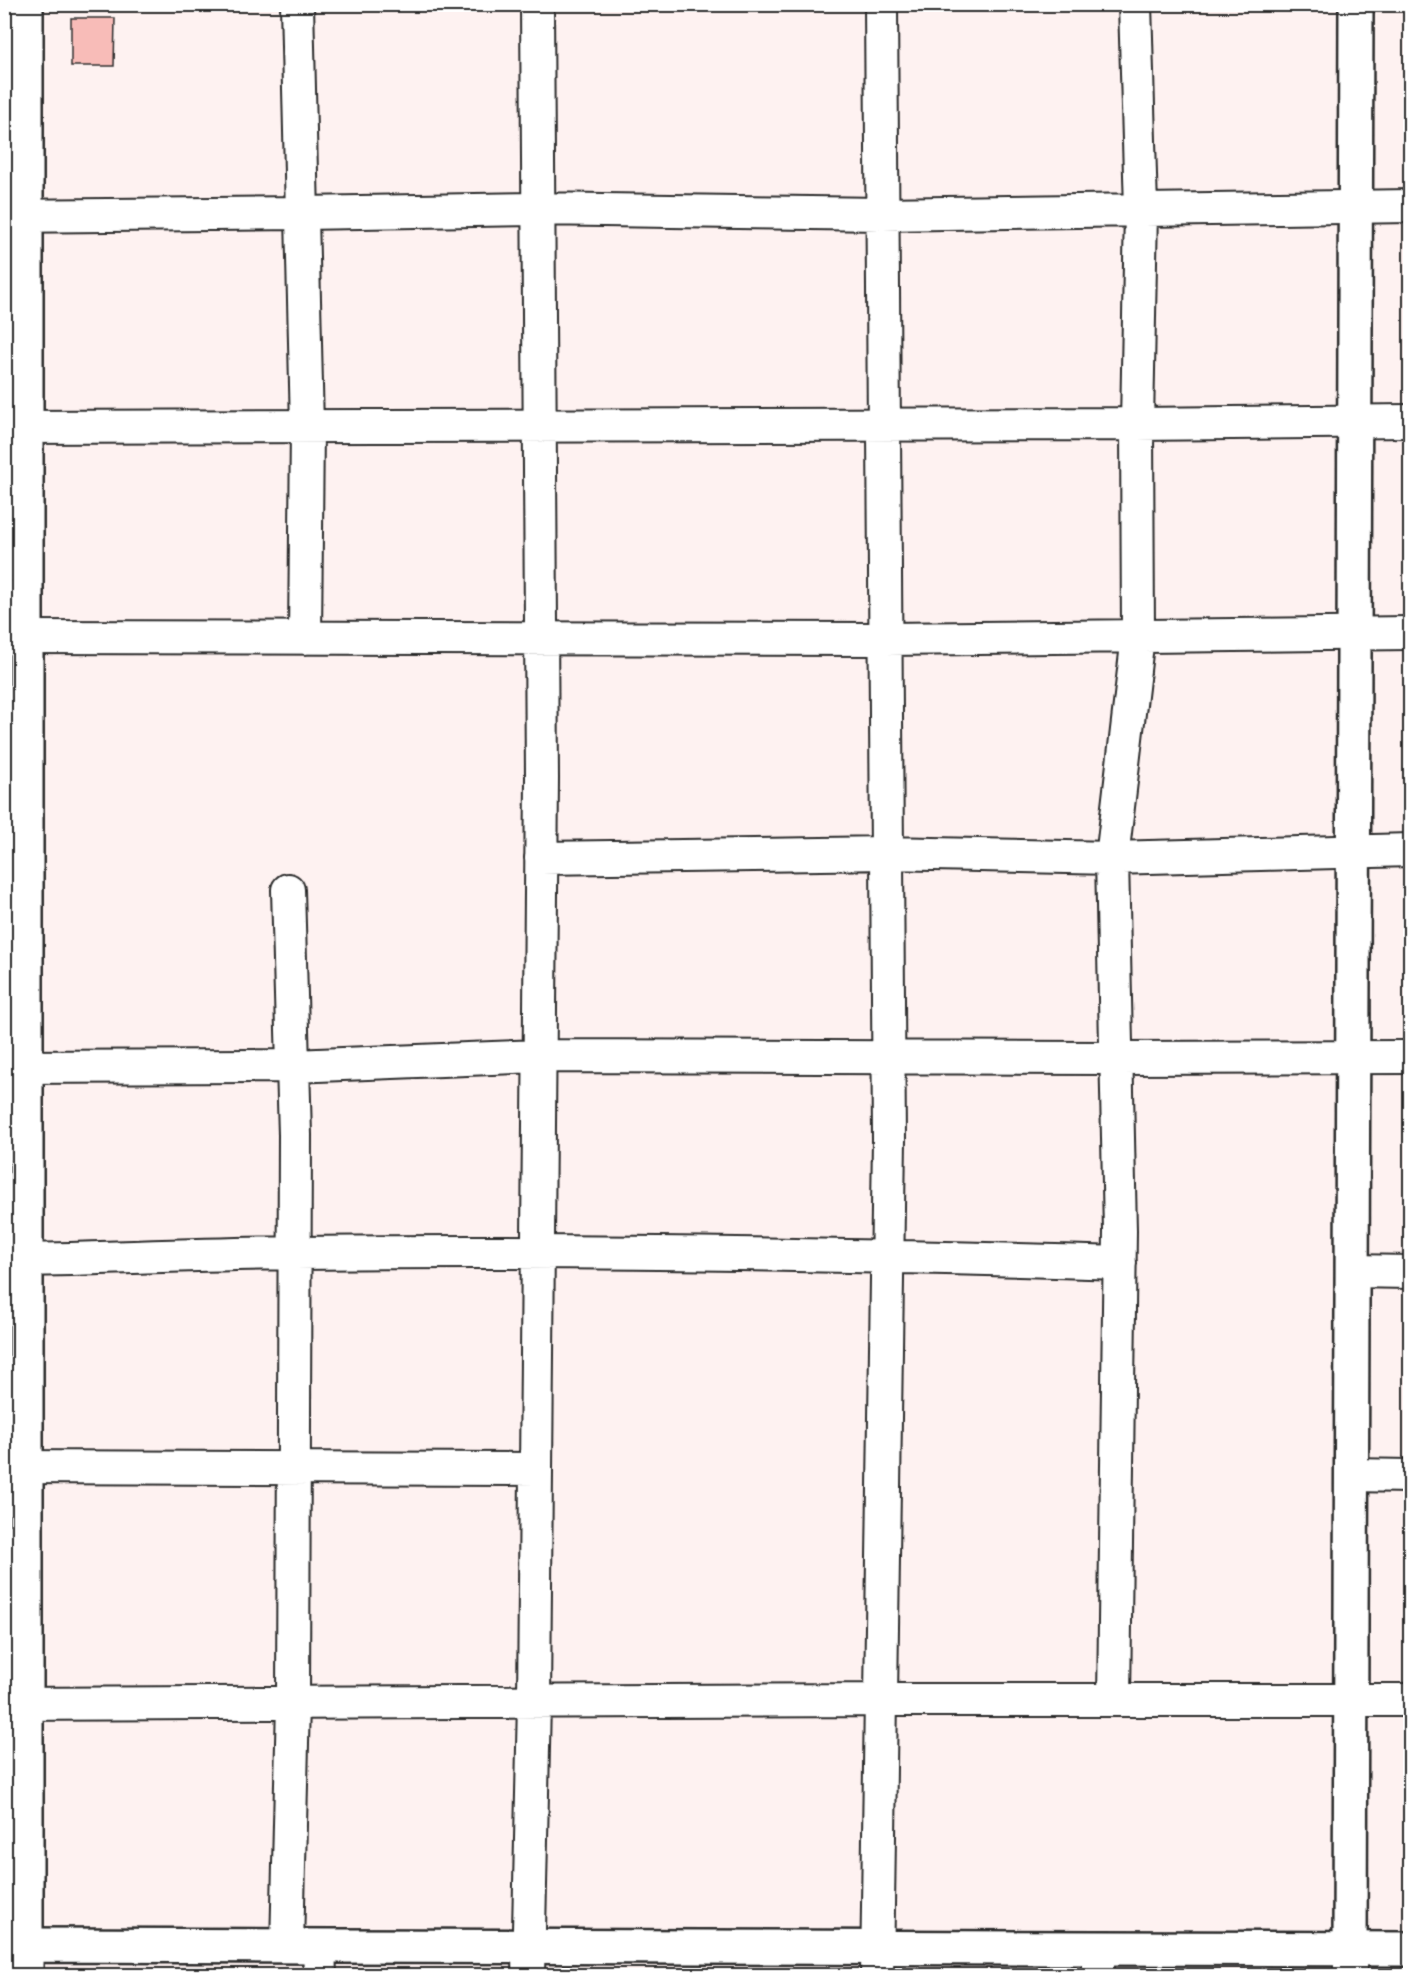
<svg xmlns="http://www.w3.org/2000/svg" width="1415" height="1980" font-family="Pangolin,sans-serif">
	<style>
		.building { fill: #f8bcb8; stroke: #2b2b2b; stroke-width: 1.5 }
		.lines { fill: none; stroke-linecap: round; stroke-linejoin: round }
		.street-casing { stroke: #2b2b2b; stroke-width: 36 }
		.secondary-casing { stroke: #2b2b2b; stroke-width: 38 }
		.primary-casing { stroke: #2b2b2b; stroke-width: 38 }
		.highway-casing { stroke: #2b2b2b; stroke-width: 38 }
		.street { stroke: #fff; stroke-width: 32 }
		.secondary { stroke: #fff; stroke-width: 33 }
		.primary { stroke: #fff; stroke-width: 33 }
		.highway { stroke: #fff; stroke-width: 33 }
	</style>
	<rect width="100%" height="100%" fill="#fef2f1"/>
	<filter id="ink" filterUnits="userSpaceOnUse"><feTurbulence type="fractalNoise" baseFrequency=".0167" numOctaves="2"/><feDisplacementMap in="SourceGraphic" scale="12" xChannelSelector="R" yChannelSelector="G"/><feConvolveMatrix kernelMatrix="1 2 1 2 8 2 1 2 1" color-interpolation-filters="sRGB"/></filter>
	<g filter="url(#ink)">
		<path class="building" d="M71,18H115L114,66H71Z"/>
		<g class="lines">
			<g class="street-casing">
				<path id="street" d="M297,4L307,427L305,638
					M4,216L303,213L537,209L883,214L1410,206
					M4,427L1137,424L1410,421
					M4,637L886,639L1410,633
					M4,851L26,850
					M541,858L887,853L1112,858L1410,850
					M4,1067L293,1066L539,1056L1116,1058L1410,1057
					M26,1260C116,1258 205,1254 295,1253C570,1250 845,1254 1120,1263
					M1352,1271L1410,1272
					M4,1278H26
					M4,1467L536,1469
					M1351,1475L1410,1476
					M1114,1700L1120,1231L1112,858L1138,636L1137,424L1141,209L1135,4
					M4,1704L880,1700H1410
					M287,1946L293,1703L295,1135L288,890
					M319,1946L320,1976
					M528,1976L534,1702L542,778L537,4
					M877,1976L889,1139L881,4
					M1098,1976V1949
					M1350,1976V1950"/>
			</g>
			<g class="secondary-casing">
				<path id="secondary" d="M4,1945H26
					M1350,1950L1356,4"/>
			</g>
			<g class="primary-casing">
				<path id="primary" d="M26,4V1945"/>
			</g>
			<g class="highway-casing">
				<path id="highway" d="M26,1976V1945L1410,1949"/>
			</g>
			<use href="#street" class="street"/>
			<use href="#secondary" class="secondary"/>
			<use href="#primary" class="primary"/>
			<use href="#highway" class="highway"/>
		</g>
	</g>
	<rect width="1415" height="1980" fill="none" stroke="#fff" stroke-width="24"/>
	<rect x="12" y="12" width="1391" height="1956" fill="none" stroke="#2b2b2b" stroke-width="2" filter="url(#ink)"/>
</svg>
